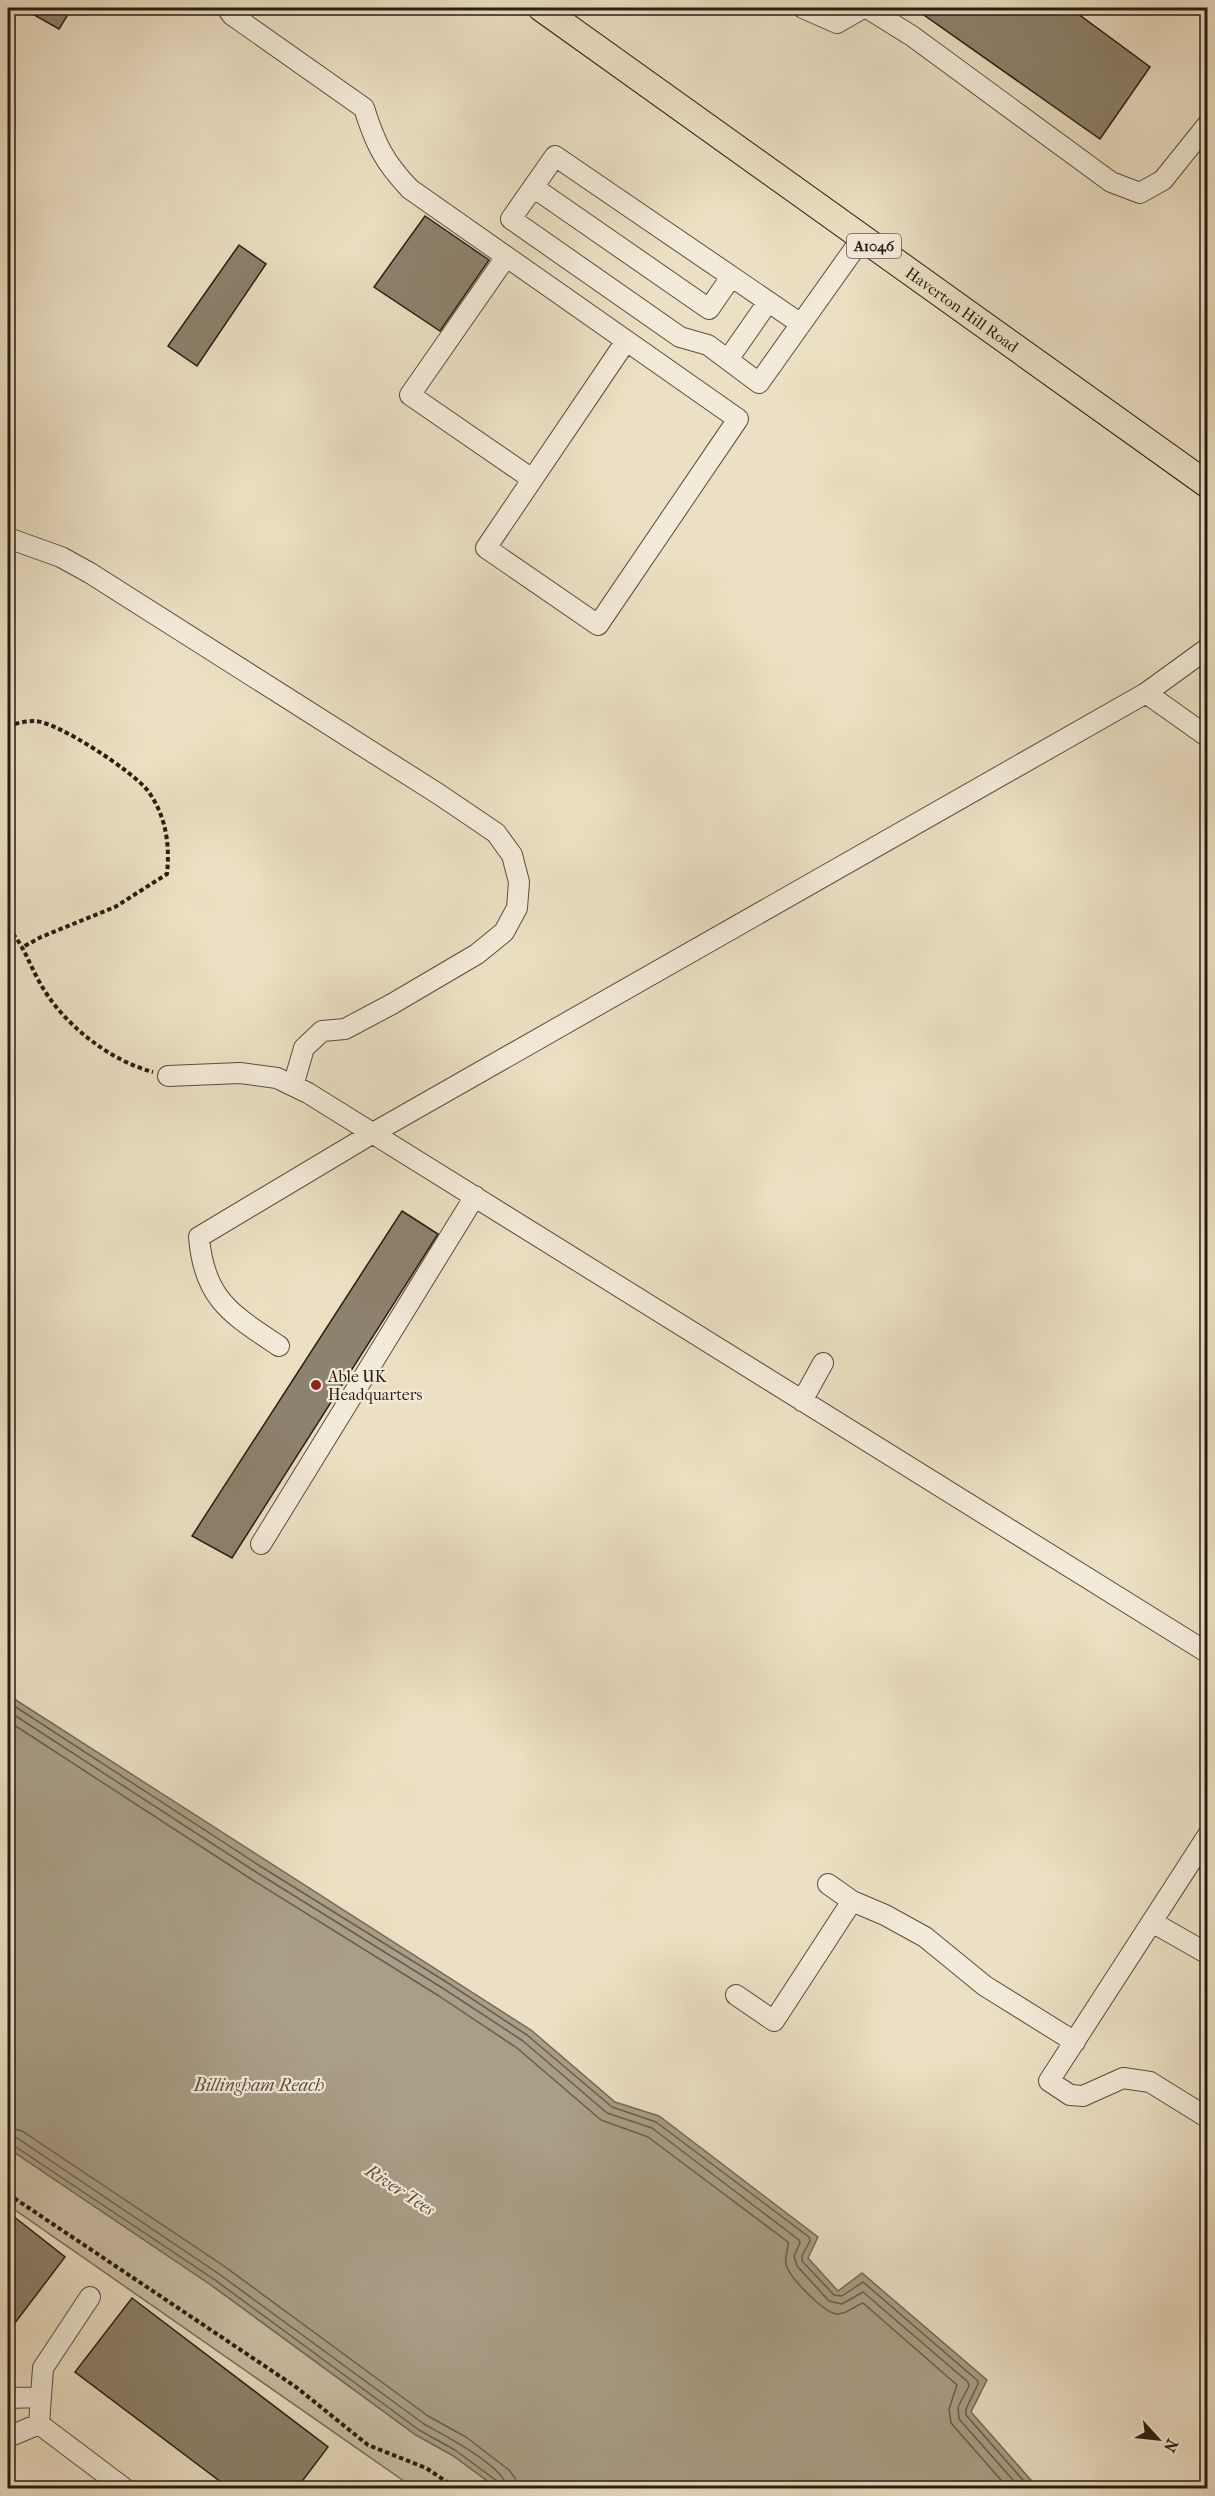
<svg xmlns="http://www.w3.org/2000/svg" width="1215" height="2496" font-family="'IM FELL French Canon',serif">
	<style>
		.green { fill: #cbbfa6; stroke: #796e5c; stroke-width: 1.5 }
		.water { fill: #a99e87; stroke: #756a58; stroke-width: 1.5 }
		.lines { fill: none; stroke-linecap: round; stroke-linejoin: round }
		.shore { stroke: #685e4c; stroke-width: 1.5 }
		.building { fill: #8d826e; stroke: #271d11; stroke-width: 1.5 }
		.minor-casing { stroke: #584e3e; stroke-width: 22 }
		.major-casing { stroke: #271d11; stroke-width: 28 }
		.path { stroke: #271d11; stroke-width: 4; stroke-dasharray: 4.5 3; stroke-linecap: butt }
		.minor { stroke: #f3ebd9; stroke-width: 20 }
		.major { stroke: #ece0c4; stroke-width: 26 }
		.poi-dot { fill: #8f2418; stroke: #f3ebd9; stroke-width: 2 }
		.labels { text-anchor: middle; stroke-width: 4.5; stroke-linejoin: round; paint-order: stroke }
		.shield { fill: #f3ebd9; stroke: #645b4d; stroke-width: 1.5 }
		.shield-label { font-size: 15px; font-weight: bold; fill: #271d11 }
		.street-label { font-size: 16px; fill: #271d11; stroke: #f3ebd9 }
		.poi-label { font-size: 16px; fill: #271d11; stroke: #f3ebd9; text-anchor: start }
		.water-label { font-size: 18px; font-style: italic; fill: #5b5140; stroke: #f3ebd9 }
	</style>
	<rect width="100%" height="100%" fill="#ece0c4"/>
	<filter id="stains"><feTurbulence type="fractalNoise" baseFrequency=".00333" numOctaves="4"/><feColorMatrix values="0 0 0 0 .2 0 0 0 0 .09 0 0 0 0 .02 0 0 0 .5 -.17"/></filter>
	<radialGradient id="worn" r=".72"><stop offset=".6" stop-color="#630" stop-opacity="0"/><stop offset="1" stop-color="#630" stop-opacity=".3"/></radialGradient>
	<path class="green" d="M8,2148L211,2285L416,2435L452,2455L497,2488H414L8,2205Z"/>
	<path class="water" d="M8,1695L531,2030L615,2102L659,2116L818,2237L808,2258L838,2291L862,2273L987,2380L971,2412L1038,2488H497L452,2455L416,2435L211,2285L8,2148Z"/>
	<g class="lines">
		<path class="shore" d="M8,1702L260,1866L448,1983L527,2035L612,2107L656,2122L809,2237L810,2241L802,2256V2261L834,2295L842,2296L863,2282L978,2381V2384L966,2409V2415L1030,2488
			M8,1711L256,1872L444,1989L523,2041L607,2113L652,2128L799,2240L800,2243L794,2256L797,2266L829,2301L842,2304L863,2292L968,2382L969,2386L958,2407L959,2419L1020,2488
			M8,1721L251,1879L439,1996L517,2048L601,2120L648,2137L788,2242C789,2249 784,2257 786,2265C790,2278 824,2313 837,2314C848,2314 854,2306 863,2303L957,2385L949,2409L951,2423L1008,2488
			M8,2127L22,2131L224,2266L428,2416L466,2437L509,2470L515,2478L516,2488
			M8,2136L17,2138L219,2274L424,2424C442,2434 506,2467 507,2488
			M8,2144L13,2145L215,2280L419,2430L455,2450L497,2481L500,2488"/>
	</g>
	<path class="building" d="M22,8H72L59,29Z
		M914,8H1070L1150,67L1100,139Z
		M425,216L489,260L440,331L374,287Z
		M239,245L266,264L197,366L168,346Z
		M402,1211L438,1234L232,1558L192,1536Z
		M8,2212L65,2257L8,2332Z
		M132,2298L328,2447L297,2488H229L75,2372Z"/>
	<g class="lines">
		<g class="minor-casing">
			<path id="minor" d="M227,8L232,15L364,108C375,143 384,162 410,189L738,419L598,625L486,548L626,341
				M803,8L837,23L863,8
				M867,8L912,36L1111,182L1140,193L1163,180L1208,124
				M533,187L709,309L731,277
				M506,257L410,395L532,479
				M801,324L555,156L511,219L680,337L708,345L759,383L862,238
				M729,358L768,302
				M8,538L61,557L90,573L440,795L496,833L512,855L519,882L517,908L504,932L477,954L392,1004L345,1029L322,1031L304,1048L293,1086
				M1146,693L1208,737
				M168,1076L240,1073L277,1078L308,1093L1208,1653
				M279,1346C231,1314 204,1299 199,1237L373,1133L1146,693L1208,648
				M802,1401L823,1363
				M261,1544L475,1196
				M1208,1835L1049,2081L1070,2095L1083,2096L1123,2078L1150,2082L1208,2118
				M828,1884L852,1901L885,1915L925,1937L985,1986L1075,2042
				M1152,1922L1208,1954
				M736,1995L774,2021L852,1901
				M8,2398L40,2397
				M39,2424L43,2368L90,2297
				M8,2437L39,2424L124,2488"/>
		</g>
		<g class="major-casing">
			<g id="major">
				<path id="s1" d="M541,8L1208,485"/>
			</g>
		</g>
		<path class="path" d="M8,727C15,723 26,721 35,721C58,722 134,772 148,791C166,816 170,844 167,874L115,907L41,937L23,947
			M8,928C24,945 28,962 40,983C62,1023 108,1060 153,1072
			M8,2194L296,2387L368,2445L426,2468L456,2488"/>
		<use href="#minor" class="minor"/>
		<use href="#major" class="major"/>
	</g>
	<circle class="poi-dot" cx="316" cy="1385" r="6"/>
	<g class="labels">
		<rect class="shield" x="847" y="234" width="54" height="24" rx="4.5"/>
		<g class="shield-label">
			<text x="874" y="251">A1046</text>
		</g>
		<g class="street-label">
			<text dy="6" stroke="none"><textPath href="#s1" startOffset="518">Haverton Hill Road</textPath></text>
		</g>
		<g class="poi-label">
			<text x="328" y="1382">Able UK<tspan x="328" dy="18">Headquarters</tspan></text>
		</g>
		<g class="water-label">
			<text x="259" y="2091">Billingham Reach</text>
			<text transform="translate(400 2190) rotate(33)" y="6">River Tees</text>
		</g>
	</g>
	<rect width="1215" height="2496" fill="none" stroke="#ece0c4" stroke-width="30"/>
	<rect x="9" y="9" width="1197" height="2478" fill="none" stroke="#271d11" stroke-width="3"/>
	<rect x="15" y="15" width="1185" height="2466" fill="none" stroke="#271d11" stroke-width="1.5"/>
	<g transform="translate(1158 2439) rotate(117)" stroke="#f3ebd9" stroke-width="4.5" paint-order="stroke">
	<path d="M0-4.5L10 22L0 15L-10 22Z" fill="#271d11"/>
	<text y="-9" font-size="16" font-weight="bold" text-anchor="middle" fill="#271d11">N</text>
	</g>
	<rect width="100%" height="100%" filter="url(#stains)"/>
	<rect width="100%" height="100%" fill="url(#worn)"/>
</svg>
